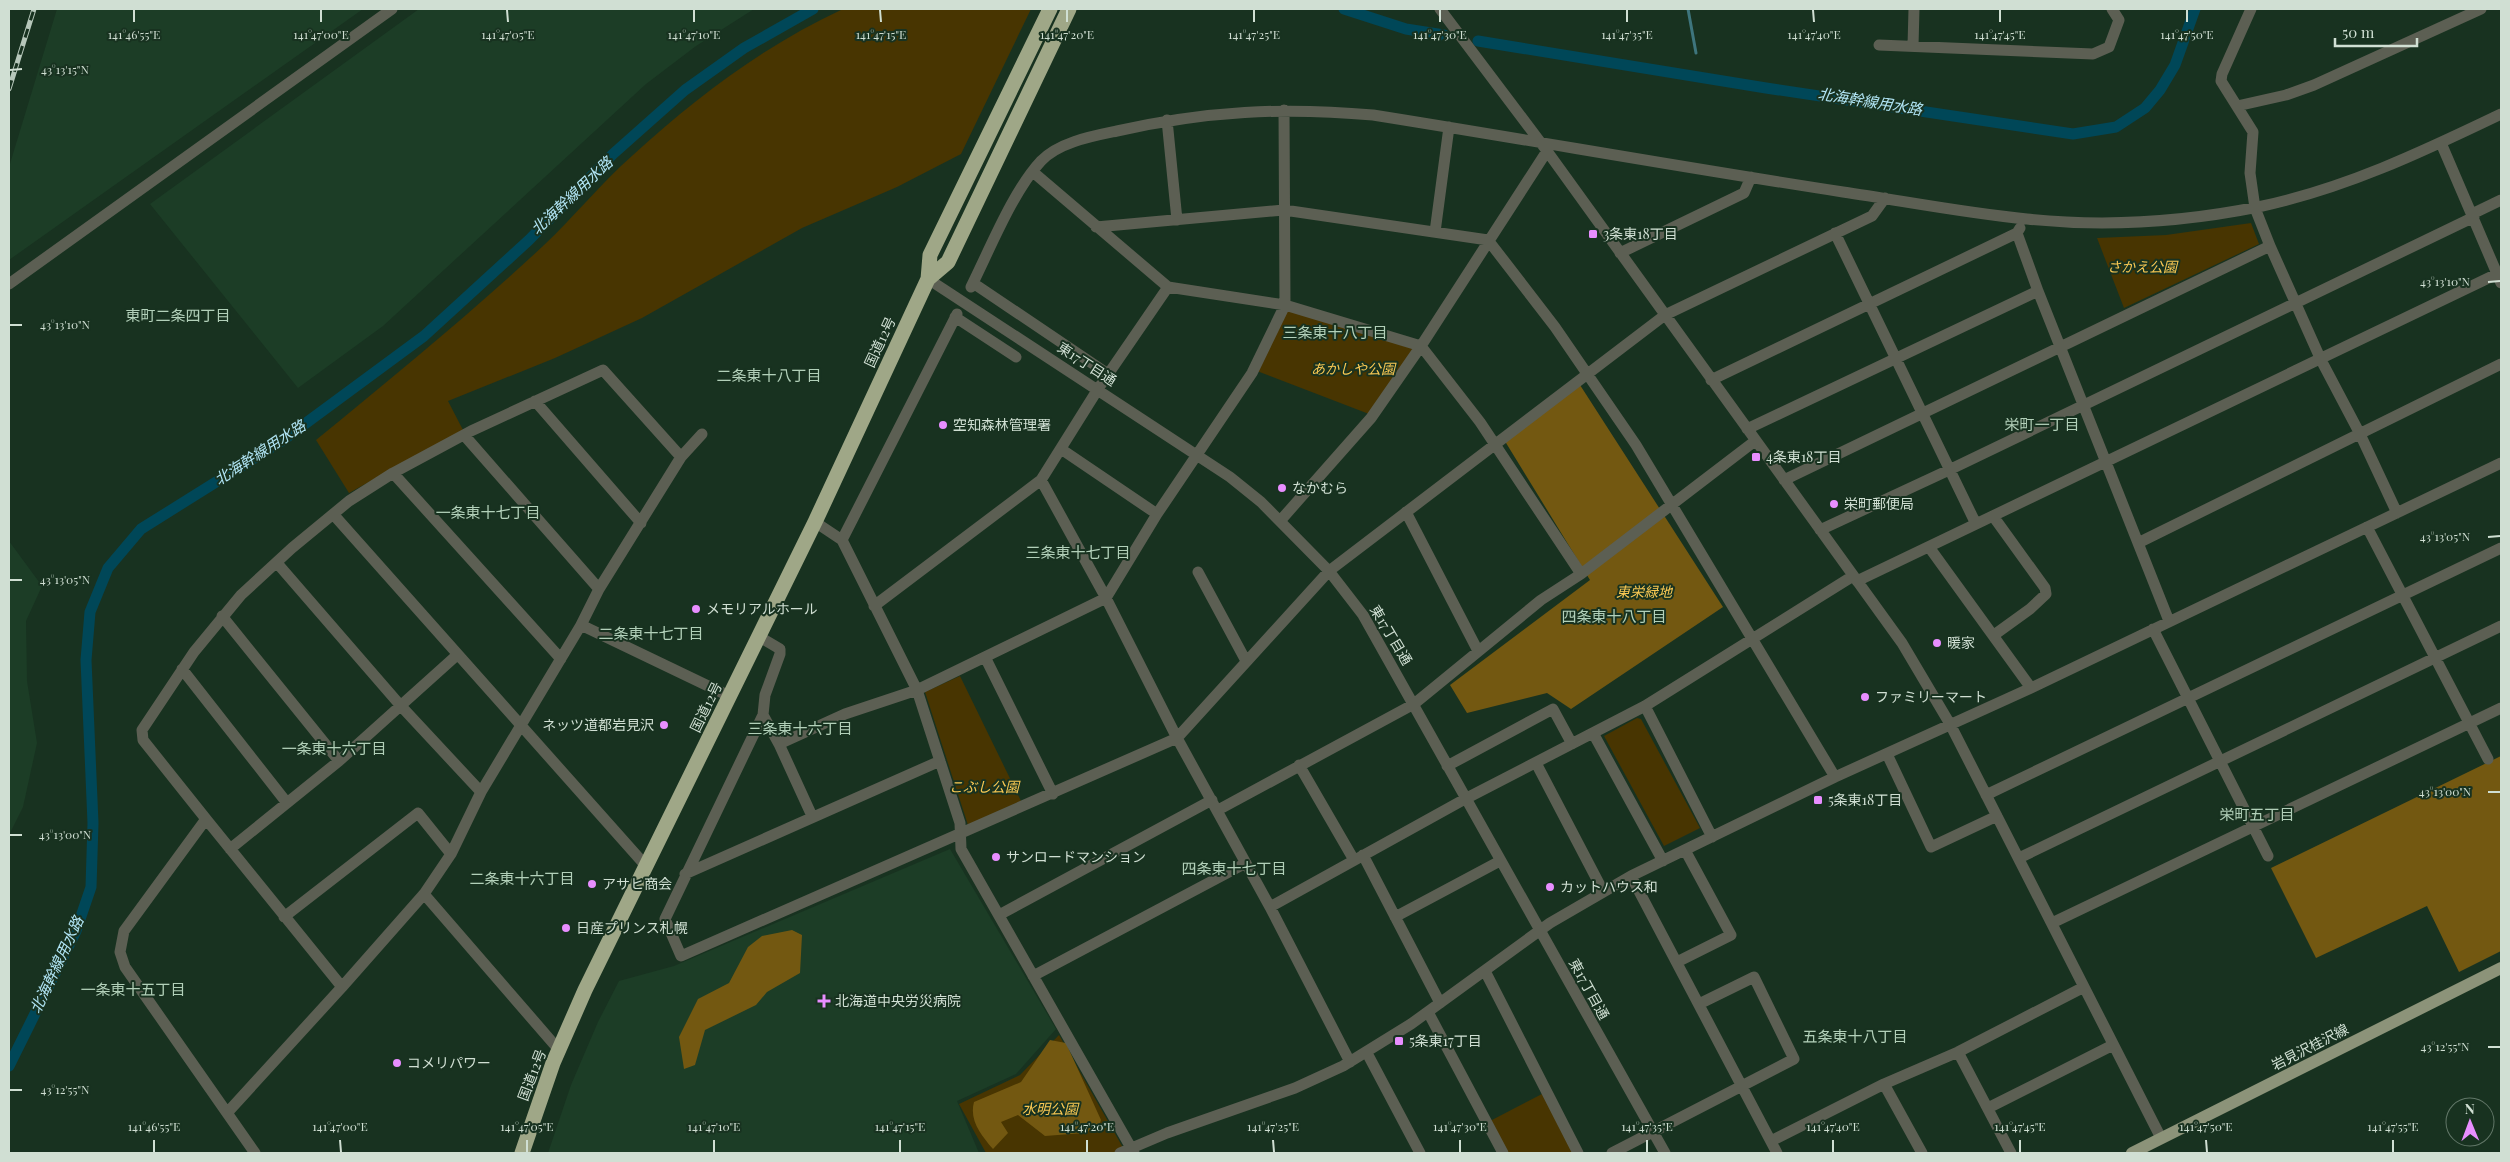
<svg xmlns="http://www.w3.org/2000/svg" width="2510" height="1162" font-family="'Playfair Display','Noto Sans JP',serif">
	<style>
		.built { fill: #1c3d26 }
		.green { fill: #483501 }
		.forest { fill: #735811 }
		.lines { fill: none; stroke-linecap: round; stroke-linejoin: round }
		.stream { stroke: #3e757d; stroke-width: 3 }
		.canal { stroke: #004758; stroke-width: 11 }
		.minor { stroke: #5c5f53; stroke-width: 11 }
		.major { stroke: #8c9379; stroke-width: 12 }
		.highway { stroke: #9fa787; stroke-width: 15 }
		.rail-casing { stroke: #b6c7ba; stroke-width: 5 }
		.rail { stroke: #183220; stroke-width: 3; stroke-dasharray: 9; stroke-linecap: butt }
		.ticks { fill: none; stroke: #d0dfd3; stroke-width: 2 }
		.poi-dot { fill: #e88eff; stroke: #183220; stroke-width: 2 }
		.labels { text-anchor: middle; stroke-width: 4; stroke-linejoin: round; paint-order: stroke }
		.poi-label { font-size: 14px; fill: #d0dfd3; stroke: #183220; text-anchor: start }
		.park-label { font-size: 14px; font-style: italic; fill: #f9c853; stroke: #183220 }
		.street-label { font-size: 14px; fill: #d0dfd3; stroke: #183220 }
		.water-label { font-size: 15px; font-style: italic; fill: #b1e5f5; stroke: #183220 }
		.neighbourhood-label { font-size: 15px; fill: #b2d0b9; stroke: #183220 }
		.ticks-label { font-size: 12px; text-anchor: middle; fill: #d0dfd3; stroke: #183220; stroke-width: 4; stroke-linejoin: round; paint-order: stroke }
	</style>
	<rect width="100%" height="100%" fill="#183220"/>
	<path class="built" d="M57,9H363L9,260V167Z
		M419,9H754L696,46L646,84L383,326L298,388L150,204Z
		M9,541L42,586L26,621L27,681L37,743L23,807L9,835Z
		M950,849L1056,1029L1016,1074L957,1101L979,1153H548L571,1085L598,1022L619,981L674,966Z"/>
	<path class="green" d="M843,9H1031L961,154L897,187L802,228L642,318L555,358L448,401L463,430L349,493L316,440C393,377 470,314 543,246C574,217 601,183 633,155C697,97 765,45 843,9Z
		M2251,223L2259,244L2124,308L2097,238L2166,235Z
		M1287,310L1414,349L1369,414L1257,371Z
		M960,676L1021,801L968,825L925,692Z
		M1637,718L1641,719L1700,828L1664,846L1604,736Z
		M1059,1035L1126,1153H986L959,1104L1020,1075Z
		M1542,1094L1574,1153H1508L1490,1121Z"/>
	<path class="forest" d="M1580,385L1723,607L1571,709L1547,693L1467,713L1450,685L1590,580L1503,438Z
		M2501,756V951L2459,972L2427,906L2316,958L2271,868Z
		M792,930L802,935L800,973L767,992L756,1005L705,1030L695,1065L684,1069L679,1037L698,999L729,983L748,947L762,936Z
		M1050,1040L1066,1043L1101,1120L1099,1127L1084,1133L1045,1136L1018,1115L1001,1122L1008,1133L993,1149C981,1135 969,1120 974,1102L1021,1082Z"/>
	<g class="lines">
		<path class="stream" d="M1688,9L1696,53"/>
		<path class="canal" d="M1344,9L1406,29L1444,35
			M1478,41L1766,88L2073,134L2116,127L2145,108L2160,90L2175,65L2195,9
			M9,1066L76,931L91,887L93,823L86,660L90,612L108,568L141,529L283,440L424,336L529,240L613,154L685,90L744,48L813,9"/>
		<path class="minor" d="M1440,9L1547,151L1902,643L1950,724L2161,1138
			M1879,45L2093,54L2109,47L2119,20L2112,9
			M1913,46L1914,9
			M2237,106L2286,95L2314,85L2481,9
			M1167,120L1177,220
			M2441,143L2501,283
			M1033,172L1168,287
			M2472,214L2501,200
			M1096,227L1284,210L1488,240L1555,327L1636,445L1835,777
			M1435,232L1449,127
			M1835,233L1976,524L2501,272
			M2270,246L2321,360L2360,434L2397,513
			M1620,253L1744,193L1751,177
			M928,279L1230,477L1261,502L1329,571L1363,615L1665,1153
			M973,283L1108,374
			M9,284L392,9
			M971,287C990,249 1013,191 1041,161C1059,142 1093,136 1117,131C1206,111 1283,107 1373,115C1530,140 1686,168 1843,192C1904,201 1965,213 2027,219C2103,227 2183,222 2258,207C2344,189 2422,152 2501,114
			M2038,291L2169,621
			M955,317L1016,357
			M1711,380L2017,233L2020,228
			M535,401L641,523
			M1747,429L2038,291L2017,233
			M464,435L599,589
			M1061,449L1157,514
			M393,473L561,659
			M1041,480L1106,598L1177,738L1270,907L1350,1062
			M1784,480L2270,246L2255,208L2250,173L2253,132L2221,81L2222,74L2251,9
			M1406,512L1478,651
			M333,514L646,866
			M1993,516L2045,588L2046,594L2030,609L1994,635
			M1280,521L1371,418L1421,346L1480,422L1581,574L1755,441
			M815,522L842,540L917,690L960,823L961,849L1134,1153
			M2367,527L2488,759
			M1820,530L1949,470L2474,217
			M842,540L957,314
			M2138,543L2501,364
			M1929,547L2031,688
			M277,563L400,705L481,792
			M1198,572L1246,661
			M1857,581L1976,524
			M874,606L1041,480L1098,389L1168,287L1285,305L1421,346L1547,151
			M222,616L339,761
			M581,625L729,696
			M2153,629L2268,856
			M758,636L780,649V654L765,695L763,715L779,744L812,816
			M985,657L1053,794
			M182,669L287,803
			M1645,706L1712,837
			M763,715L665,919L681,956L1177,738L1329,571L1665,315L1872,216L1885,198
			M1593,733L1663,861
			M779,744L845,714L917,690L1106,598L1157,514L1252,373L1285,305L1284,110
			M1887,754L1931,847L1997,816
			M1536,763L1603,891
			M1299,765L1354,860
			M1447,766L1553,709L1572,744
			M1986,795L2501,548
			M1218,810L1414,704L1541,600L1581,574
			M206,819L143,740L142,730L194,652L241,595L292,548L349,501L393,473L471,431L603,370L681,457
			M230,849L339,761L457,655
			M1363,855L1440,1003
			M2019,858L2501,626
			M685,874L940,761
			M1631,876L1777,1153
			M424,894L559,1050
			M1270,907L1465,799L1645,706L1853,576
			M999,915L1212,800
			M284,917L418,813L451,854
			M1395,917L1500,861
			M2052,923L2501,708
			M1677,962L1731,935L1685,850
			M1485,971L1578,1153
			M1033,976L1246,863
			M1428,1012L1503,1153
			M1958,1052L2011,1153
			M1367,1053L1420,1153
			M1884,1084L1922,1153
			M1988,1108L2113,1045
			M227,1113L342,987
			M1771,1141L1884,1084L1958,1052L2084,987
			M255,1153L125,967L120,952L124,931L206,819L342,987L424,894L451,854L481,792L581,625L599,589L681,457L702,434
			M1120,1153L1167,1133L1295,1088L1343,1066L1411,1024L1550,923L1631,876L1835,777L2031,688L2501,463
			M1612,1153L1794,1059L1754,977L1699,1004"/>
		<path class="major" d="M2132,1153L2501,968"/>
		<path class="highway" d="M928,279L948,262L1069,9
			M522,1153L553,1063L585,990L815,522L928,279L930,255L1050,9"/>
		<g class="rail-casing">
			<path id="rail" d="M9,89L34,9"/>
		</g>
		<use href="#rail" class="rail"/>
	</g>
	<path class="ticks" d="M134,10V22M321,10V22M507,10L508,22M694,10V22M880,10L881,22M1067,10V22M1254,10V22M1440,10V22M1627,10V22M1813,10L1814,22M2000,10V22M2187,10V22M10,70L22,69M2488,282L2500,281M10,325H22M2488,537L2500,536M10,580H22M2488,792H2500M10,835H22M2488,1047H2500M10,1090H22M154,1140V1152M340,1140L341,1152M527,1140V1152M714,1140V1152M900,1140V1152M1087,1140V1152M1273,1140L1274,1152M1460,1140V1152M1647,1140V1152M1833,1140V1152M2020,1140V1152M2206,1140L2207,1152M2393,1140V1152"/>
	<g class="poi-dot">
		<rect x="1588" y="229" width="10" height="10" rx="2.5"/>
		<circle cx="943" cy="425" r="5"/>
		<rect x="1751" y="452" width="10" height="10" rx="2.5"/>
		<circle cx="1282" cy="488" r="5"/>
		<circle cx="1834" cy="504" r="5"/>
		<circle cx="696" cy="609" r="5"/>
		<circle cx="1937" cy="643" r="5"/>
		<circle cx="1865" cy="697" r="5"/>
		<circle cx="664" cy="725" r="5"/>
		<rect x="1813" y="795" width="10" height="10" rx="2.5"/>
		<circle cx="996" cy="857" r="5"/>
		<circle cx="592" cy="884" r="5"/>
		<circle cx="1550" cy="887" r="5"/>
		<circle cx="566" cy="928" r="5"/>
		<path d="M821.5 993.5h5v5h5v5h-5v5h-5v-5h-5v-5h5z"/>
		<rect x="1394" y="1036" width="10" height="10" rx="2.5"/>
		<circle cx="397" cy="1063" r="5"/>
	</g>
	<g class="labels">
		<g class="poi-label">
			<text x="1603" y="239">3条東18丁目</text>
			<text x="953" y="430">空知森林管理署</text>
			<text x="1766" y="462">4条東18丁目</text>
			<text x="1292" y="493">なかむら</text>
			<text x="1844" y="509">栄町郵便局</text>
			<text x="706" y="614">メモリアルホール</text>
			<text x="1947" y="648">暖家</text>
			<text x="1875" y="702">ファミリーマート</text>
			<text x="654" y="730" text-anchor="end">ネッツ道都岩見沢</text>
			<text x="1828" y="805">5条東18丁目</text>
			<text x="1006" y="862">サンロードマンション</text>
			<text x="602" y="889">アサヒ商会</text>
			<text x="1560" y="892">カットハウス和</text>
			<text x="576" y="933">日産プリンス札幌</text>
			<text x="835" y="1006">北海道中央労災病院</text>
			<text x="1409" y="1046">5条東17丁目</text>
			<text x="407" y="1068">コメリパワー</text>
		</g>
		<g class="park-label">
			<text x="2142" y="272">さかえ公園</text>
			<text x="1353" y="374">あかしや公園</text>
			<text x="1644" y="597">東栄緑地</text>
			<text x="984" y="792">こぶし公園</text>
			<text x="1050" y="1114">水明公園</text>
		</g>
		<g class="street-label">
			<text transform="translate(880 342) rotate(-65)" y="5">国道12号</text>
			<text transform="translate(1087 364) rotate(33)" y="5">東17丁目通</text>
			<text transform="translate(1391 635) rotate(59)" y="5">東17丁目通</text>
			<text transform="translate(706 707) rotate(-64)" y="5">国道12号</text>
			<text transform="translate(1589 989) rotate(61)" y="5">東17丁目通</text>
			<text transform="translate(2310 1047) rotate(-27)" y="5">岩見沢桂沢線</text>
			<text transform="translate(532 1075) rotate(-69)" y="5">国道12号</text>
		</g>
		<g class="water-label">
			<text transform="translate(1870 102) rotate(9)" y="5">北海幹線用水路</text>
			<text transform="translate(572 196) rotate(-43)" y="5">北海幹線用水路</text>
			<text transform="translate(260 453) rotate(-33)" y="5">北海幹線用水路</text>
			<text transform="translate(57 965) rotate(-65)" y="5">北海幹線用水路</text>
		</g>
		<g class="neighbourhood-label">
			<text x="178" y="321">東町二条四丁目</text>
			<text x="1335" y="338">三条東十八丁目</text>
			<text x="769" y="381">二条東十八丁目</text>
			<text x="2042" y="430">栄町一丁目</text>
			<text x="488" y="518">一条東十七丁目</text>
			<text x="1078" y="558">三条東十七丁目</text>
			<text x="1614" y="622">四条東十八丁目</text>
			<text x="651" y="639">二条東十七丁目</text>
			<text x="800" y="734">三条東十六丁目</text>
			<text x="334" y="754">一条東十六丁目</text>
			<text x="2257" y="820">栄町五丁目</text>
			<text x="1234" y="874">四条東十七丁目</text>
			<text x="522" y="884">二条東十六丁目</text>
			<text x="133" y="995">一条東十五丁目</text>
			<text x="1855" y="1042">五条東十八丁目</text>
		</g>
	</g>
	<g class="ticks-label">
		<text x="134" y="39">141°46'55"E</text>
		<text x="321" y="39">141°47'00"E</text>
		<text x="508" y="39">141°47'05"E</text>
		<text x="694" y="39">141°47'10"E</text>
		<text x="881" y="39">141°47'15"E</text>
		<text x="1067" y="39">141°47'20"E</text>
		<text x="1254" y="39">141°47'25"E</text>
		<text x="1440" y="39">141°47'30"E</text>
		<text x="1627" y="39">141°47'35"E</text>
		<text x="1814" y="39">141°47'40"E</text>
		<text x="2000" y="39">141°47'45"E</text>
		<text x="2187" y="39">141°47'50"E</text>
		<text x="65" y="74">43°13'15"N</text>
		<text x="2445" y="286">43°13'10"N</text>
		<text x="65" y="329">43°13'10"N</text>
		<text x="2445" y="541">43°13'05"N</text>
		<text x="65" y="584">43°13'05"N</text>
		<text x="2445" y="796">43°13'00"N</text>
		<text x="65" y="839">43°13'00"N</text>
		<text x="2445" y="1051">43°12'55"N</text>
		<text x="65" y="1094">43°12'55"N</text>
		<text x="154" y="1131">141°46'55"E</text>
		<text x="340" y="1131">141°47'00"E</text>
		<text x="527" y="1131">141°47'05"E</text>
		<text x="714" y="1131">141°47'10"E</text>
		<text x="900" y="1131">141°47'15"E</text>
		<text x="1087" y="1131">141°47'20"E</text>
		<text x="1273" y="1131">141°47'25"E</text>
		<text x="1460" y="1131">141°47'30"E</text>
		<text x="1647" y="1131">141°47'35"E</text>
		<text x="1833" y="1131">141°47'40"E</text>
		<text x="2020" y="1131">141°47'45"E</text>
		<text x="2206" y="1131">141°47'50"E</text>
		<text x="2393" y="1131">141°47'55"E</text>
	</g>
	<rect width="2510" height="1162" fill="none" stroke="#d0dfd3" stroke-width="20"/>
	<g transform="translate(2470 1122) rotate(359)"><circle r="24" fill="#183220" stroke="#627768"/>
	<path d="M0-4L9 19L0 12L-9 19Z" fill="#e88eff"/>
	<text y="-8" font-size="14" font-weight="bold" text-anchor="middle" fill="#d0dfd3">N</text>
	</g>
	<path d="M2335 38v8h82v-8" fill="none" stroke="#d0dfd3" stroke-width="2.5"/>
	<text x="2342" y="38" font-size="15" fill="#d0dfd3" stroke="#183220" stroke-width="4" paint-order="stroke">50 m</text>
</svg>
